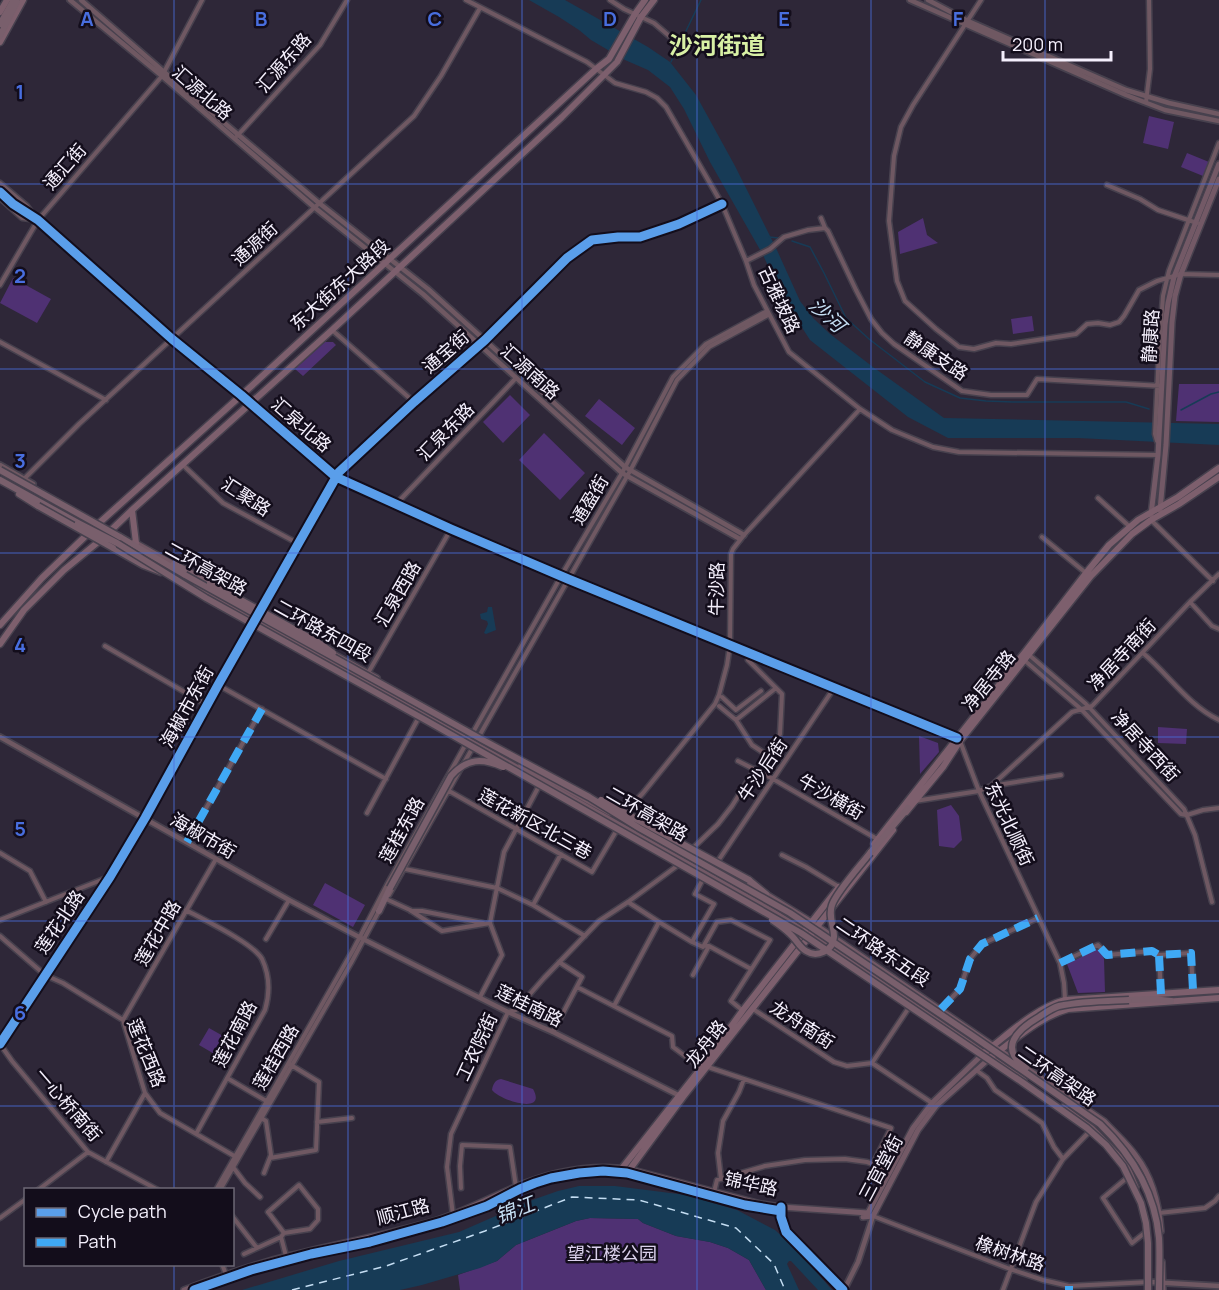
<svg xmlns="http://www.w3.org/2000/svg" width="1219" height="1290" font-family="Manrope,'Noto Sans SC',sans-serif">
	<style>
		.green { fill: #4f3173 }
		.water { fill: #173b56 }
		.lines { fill: none; stroke-linecap: round; stroke-linejoin: round }
		.stream { stroke: #173b56; stroke-width: 1.5 }
		.ferry { stroke: #c4ddf2; stroke-width: 1.5; stroke-dasharray: 8 6; stroke-linecap: butt }
		.minor-casing { stroke: #47414e; stroke-width: 7 }
		.tertiary-casing { stroke: #47414e; stroke-width: 8 }
		.secondary-casing { stroke: #47414e; stroke-width: 8 }
		.primary-casing { stroke: #47414e; stroke-width: 9 }
		.trunk-casing { stroke: #47414e; stroke-width: 9 }
		.minor { stroke: #6f5862; stroke-width: 4 }
		.tertiary { stroke: #6f5862; stroke-width: 4.5 }
		.secondary { stroke: #735966; stroke-width: 5 }
		.primary { stroke: #7d5f6d; stroke-width: 6 }
		.trunk { stroke: #795f6c; stroke-width: 6 }
		.trunk-bridge-casing { stroke: #47414e; stroke-width: 9; stroke-linecap: butt }
		.trunk-bridge { stroke: #795f6c; stroke-width: 6 }
		.quiet { stroke: #3fa9f5; stroke-width: 8; stroke-dasharray: 15 8; stroke-linecap: butt }
		.cycleway-casing { stroke: #130d1b; stroke-width: 13 }
		.cycleway { stroke: #5a9eea; stroke-width: 9 }
		.grid { fill: none; stroke: #486edf; stroke-width: 1.5; stroke-opacity: 0.55 }
		.labels { text-anchor: middle; stroke-width: 5; stroke-linejoin: round; paint-order: stroke }
		.street-label { font-size: 18px; fill: #f5f0fd; stroke: #130d1b }
		.park-label { font-size: 18px; fill: #dbd1ec; stroke: #130d1b }
		.water-label { font-size: 20px; font-style: italic; fill: #c4ddf2; stroke: #130d1b }
		.district-label { font-size: 24px; font-weight: bold; fill: #d8f0a5; stroke: #130d1b }
		.grid-label { font-size: 20px; text-anchor: middle; font-weight: bold; fill: #486edf; stroke: #130d1b; stroke-width: 5; stroke-linejoin: round; paint-order: stroke }
	</style>
	<rect width="100%" height="100%" fill="#2e2738"/>
	<path class="green" d="M1149,116L1174,122L1168,149L1143,143Z
		M1187,153L1209,162L1203,176L1181,167Z
		M923,218L927,235L938,243L900,254L898,232Z
		M13,278L51,299L37,323L0,303Z
		M1032,316L1034,331L1013,334L1011,319Z
		M325,342H333L336,345L303,376L295,369Z
		M1179,384H1219V422L1176,421Z
		M510,395L530,415L503,443L483,422Z
		M599,399L635,428L622,445L585,416Z
		M544,433L585,473L560,500L519,460Z
		M1158,727L1187,729L1186,744L1158,743Z
		M919,736L938,743L939,752L920,774Z
		M951,805L959,816L962,840L954,848L939,846L937,810Z
		M325,883L365,905L353,927L313,905Z
		M1099,948L1104,959L1105,992L1078,993L1067,964Z
		M209,1028L239,1045L228,1062L199,1045Z
		M501,1079L533,1089C548,1116 499,1100 492,1090C493,1084 495,1080 501,1079Z
		M590,1218L638,1219L643,1223L676,1236L710,1242L728,1248L749,1260L766,1290H460L458,1275L497,1261L516,1245L576,1221Z"/>
	<path class="water" d="M529,0H565L648,47L670,62L696,95L735,166L776,248L800,301L813,318L830,334L873,367L944,418L1219,424V445L1078,438H948L908,417L810,340L783,298L763,255L710,162L684,109L670,87L648,70L625,60L591,40L579,30L559,17Z
		M488,607H492L496,630L486,634L484,633L488,624L487,621L481,619L480,614L487,612Z
		M579,1186H615L686,1195L737,1210L775,1230L799,1252L832,1290H818L791,1261H789L787,1264L799,1290H766L749,1260L728,1248L710,1242L676,1236L643,1223L638,1219L590,1218L576,1221L516,1245L497,1261L480,1268L422,1285L400,1290H242L339,1261L459,1232L535,1199L558,1191Z"/>
	<g class="lines">
		<path class="stream" d="M671,62L701,0
			M769,237L779,238
			M792,241L810,247L824,273L846,318L869,339L925,382L960,398L986,401L1013,402H1126L1149,409
			M1181,410L1211,394L1219,392"/>
		<path class="ferry" d="M292,1290L386,1266L485,1231L572,1197L639,1200L736,1228L774,1264L785,1290"/>
		<g class="minor-casing">
			<path id="minor" d="M466,0L587,62L615,83L646,92L657,98L666,107L722,204L746,261L754,285L789,352L860,409L892,430L933,447L959,452L1158,455
				M610,0L624,9L654,23L682,47
				M981,0L913,105L901,127L894,156L889,221L897,281L905,301L936,329L959,347L974,349L996,343L1011,344L1076,334L1087,324L1098,323L1110,325L1119,322L1124,316L1139,290L1157,281L1181,274L1219,275
				M1146,102L1150,69L1149,0
				M237,136L320,45L347,0
				M0,183L27,206L35,217
				M1107,185L1140,199L1158,210L1197,223
				M0,198L22,218L37,220
				M20,208L38,220L172,339L241,395L336,477L451,529L568,579L957,738
				M821,218L825,228L828,231L856,290L871,319L882,333L894,344L962,391L991,395H1027L1037,379L1162,386
				M746,261L770,249L784,237L808,230L825,228
				M0,285L38,220L162,76L202,0
				M332,330L414,402
				M0,342L106,400
				M1157,441L1155,434L1159,351L1163,296L1169,271L1219,143
				M183,465L223,503L299,544
				M24,479L79,424L414,116L441,76L480,8
				M1098,498L1129,526
				M397,504L400,500L516,378
				M1151,520L1213,581
				M1042,537L1086,573
				M1190,602L1212,626L1219,629
				M105,646L207,705
				M1143,653C1169,675 1188,705 1219,720
				M1028,654L1086,704L1184,809L1195,835L1212,902
				M1023,659L1081,709L1181,814L1186,815
				M368,673L451,529
				M218,685L386,779
				M722,697L736,710L761,691
				M719,706L736,720L752,745L767,755L780,734L782,694L748,660
				M736,720L776,688
				M471,736L564,571L622,473L673,377L706,344L767,311
				M478,738L630,471L677,380L709,347L768,315
				M960,741L979,791L1060,963L1064,983L1065,999
				M738,761L773,779L877,839
				M991,786L1072,712L1092,706L1190,602L1219,574
				M449,791L592,872L618,828
				M915,801L979,791L991,786L1061,775
				M367,813L419,717
				M624,813L643,793L715,704L719,695L727,665L730,645L731,554L733,549L744,535L860,409
				M1187,815L1203,810L1219,808
				M187,842L262,709
				M691,850L718,824L732,806L755,769
				M0,853L30,871L46,902
				M782,855L806,867L839,887
				M716,864L834,688
				M405,869L497,888L533,905L585,936
				M389,895L473,747
				M386,899L410,910L442,931L490,923
				M533,905L561,854
				M186,910C204,920 253,943 262,959C270,976 270,993 265,1010L196,1134
				M411,911H422L483,923
				M0,920L109,877
				M659,922L692,942L714,904L695,894L704,877
				M0,936L45,975L63,983L123,1020L145,1093L160,1113L236,1157
				M266,939L289,900
				M692,942L703,947L717,922L731,920L770,940L731,1001L742,1010
				M709,946L751,969
				M1060,963L1098,945L1107,955L1152,951L1159,955
				M693,975L709,946H706
				M577,987L672,1036L673,1047L701,1068
				M1161,994L1159,955L1191,953L1193,990
				M480,997L502,955L490,923L504,852L540,784
				M614,1006L659,922L628,902
				M753,1009L834,1062L847,1066L872,1063L932,1103
				M941,1009L960,989L970,959L982,944L1038,918
				M123,1020L216,859
				M553,1032L582,977L559,962
				M0,1044L110,877L145,818L218,685L339,472L414,402L485,340L567,258L592,240L618,237H640L679,224L722,204
				M0,1044L12,1061L88,1152L158,1190
				M872,1063L910,1006
				M708,1067L891,1128L873,1164
				M976,1070L987,1078L995,1090L1042,1123L1054,1147L1063,1159
				M227,1078L268,1102
				M261,1118L266,1121L271,1155L264,1173
				M317,1122L352,1118
				M270,1158L316,1150L319,1082L291,1065
				M106,1162L145,1093
				M233,1167L245,1183L260,1197
				M1128,1177L1103,1198L1132,1243L1147,1231
				M721,1179L718,1153L723,1121L739,1092L744,1079
				M461,1188L460,1166L462,1145L510,1147L516,1187
				M38,1190L88,1152
				M216,1190L353,950L387,885L467,742
				M220,1190L351,963L379,911
				M714,1192L717,1180L765,1166L805,1160L845,1159L867,1162L890,1170
				M781,1207V1217L786,1232L843,1290
				M1159,1213L1205,1208L1215,1201L1219,1196
				M453,1215L447,1167L451,1134L508,1012L516,1010L544,978L599,921L628,902L681,863
				M232,1216L257,1248
				M873,1216L1010,1269L1043,1280L1069,1286L1150,1282
				M0,1218L26,1199
				M284,1233L310,1229L318,1220V1209L299,1185L268,1212L284,1233L281,1237L286,1256
				M244,1254L281,1237
				M222,1264L227,1277
				M1003,1290L1036,1202L1063,1159L1090,1131"/>
		</g>
		<g class="tertiary-casing">
			<path id="tertiary" d="M70,0L162,76L314,207L423,294L622,473L740,539
				M81,0L164,72L319,203L428,289L625,467L744,535
				M910,0L1126,95L1165,110L1219,121
				M928,0L968,21L1126,90L1169,103L1219,114
				M0,465L33,484
				M0,737L289,900L359,937L508,1012L553,1032L682,1097
				M1150,1282L1219,1286
				M844,1290L858,1262L873,1216"/>
		</g>
		<g class="secondary-casing">
			<path id="secondary" d="M1160,510L1166,445L1172,322L1175,296L1181,274L1219,179
				M1151,515L1158,455L1165,325L1168,303L1174,277L1219,164
				M134,542L175,565
				M194,587L301,646L766,907L811,935L1024,1080
				M330,652L377,678
				M521,764L610,813
				M707,863L766,894L813,923L1104,1121C1114,1132 1127,1143 1136,1156C1153,1178 1159,1204 1161,1231
				M1063,1107L1092,1128L1126,1163L1136,1187
				M536,1183C562,1174 591,1169 619,1172C647,1174 680,1187 709,1195
				M723,1199L755,1207
				M468,1212L487,1206L525,1187
				M863,1217L873,1216L918,1130L936,1106L990,1058
				M279,1262L332,1250
				M1162,1262L1163,1290
				M184,1290C218,1277 252,1265 288,1256C336,1244 385,1235 434,1221C461,1213 487,1199 513,1188C550,1172 589,1164 629,1169L761,1204L781,1207L868,1213L913,1128L932,1103L985,1052"/>
		</g>
		<g class="primary-casing">
			<path id="primary" d="M0,12L7,0
				M0,42L23,0
				M132,510L136,543
				M0,625L42,578L97,525L246,391L596,69L609,59L635,14L645,0
				M0,644L24,610L64,570L103,538L132,510L332,330L562,117L617,62L641,17L654,0
				M906,812L943,767L960,741L1091,576L1132,534L1151,520L1179,504L1219,477
				M874,844L1025,652L1086,573L1109,545L1138,520L1178,497L1219,468
				M985,1052C1010,1033 1034,1009 1065,1000L1219,990
				M991,1057C1015,1040 1039,1017 1068,1009L1219,998
				M619,1172L701,1068L743,1010L839,887
				M627,1173L683,1097L893,830"/>
		</g>
		<g class="trunk-casing">
			<path id="trunk" d="M0,24L13,1
				M0,36L17,2
				M0,188L20,208
				M0,480L78,523
				M19,494L38,506
				M120,537L185,575
				M113,548L143,565L161,572
				M174,564L210,583
				M870,853L908,808
				M749,880L766,894
				M379,911L390,888
				M1129,1000L1152,999L1171,1001"/>
		</g>
		<use href="#minor" class="minor"/>
		<use href="#tertiary" class="tertiary"/>
		<use href="#secondary" class="secondary"/>
		<use href="#primary" class="primary"/>
		<use href="#trunk" class="trunk"/>
		<g class="trunk-bridge-casing">
			<path id="trunk-bridge" d="M0,470L120,537
				M38,506L113,548
				M78,523L117,543L206,598L429,722L801,933L1022,1082L1087,1128L1106,1145L1123,1166L1141,1203L1146,1223L1148,1243V1290
				M185,575L481,739L589,797L639,828L790,913L970,1034L1100,1124C1132,1155 1155,1193 1159,1238C1160,1255 1159,1273 1159,1290
				M210,583L319,643L333,653
				M601,800L749,880
				M390,888L451,776C467,758 482,758 503,767
				M772,920C778,924 785,929 790,934C796,939 799,947 806,951C817,958 833,951 834,937C834,926 828,916 832,905C837,891 860,866 870,853
				M1026,1068C998,1048 1017,1030 1039,1017C1045,1013 1052,1008 1059,1006C1082,1001 1106,1001 1129,1000"/>
		</g>
		<use href="#trunk-bridge" class="trunk-bridge"/>
		<path class="quiet" d="M187,842L262,709
			M1060,963L1098,945L1107,955L1152,951L1159,955
			M1161,994L1159,955L1191,953L1193,990
			M941,1009L960,989L970,959L982,944L1038,918
			M1069,1286V1290"/>
		<g class="cycleway-casing">
			<path id="cycleway" d="M0,192L13,204L38,220L172,339L241,395L336,477L451,529L568,579L957,738
				M0,1044L110,877L145,818L218,685L339,472L414,402L485,340L567,258L592,240L618,237H640L679,224L722,204
				M781,1207V1217L786,1232L843,1290
				M194,1290L251,1270L311,1254L370,1242L442,1222L487,1206L520,1189L535,1183L551,1178L579,1173L603,1171L627,1173L745,1205L781,1211"/>
		</g>
		<use href="#cycleway" class="cycleway"/>
	</g>
	<path class="grid" d="M174,0V1190M348,0V1290M522,0V1290M697,0V1290M871,0V1290M1045,0V1290M0,184H1219M0,369H1219M0,553H1219M0,737H1219M0,921H1219M0,1106H1219M174,1264V1290"/>
	<g class="labels">
		<g class="street-label">
			<text transform="translate(284 63) rotate(-49)" y="6">汇源东路</text>
			<text transform="translate(202 93) rotate(41)" y="6">汇源北路</text>
			<text transform="translate(65 167) rotate(-49)" y="6">通汇街</text>
			<text transform="translate(255 244) rotate(-43)" y="6">通源街</text>
			<text transform="translate(340 285) rotate(-42)" y="6">东大街东大路段</text>
			<text transform="translate(779 300) rotate(65)" y="6">古雅坡路</text>
			<text transform="translate(1151 336) rotate(-86)" y="6">静康路</text>
			<text transform="translate(446 352) rotate(-41)" y="6">通宝街</text>
			<text transform="translate(936 356) rotate(34)" y="6">静康支路</text>
			<text transform="translate(530 372) rotate(42)" y="6">汇源南路</text>
			<text transform="translate(301 425) rotate(41)" y="6">汇泉北路</text>
			<text transform="translate(446 432) rotate(-46)" y="6">汇泉东路</text>
			<text transform="translate(246 497) rotate(33)" y="6">汇聚路</text>
			<text transform="translate(590 500) rotate(-59)" y="6">通盈街</text>
			<text transform="translate(206 569) rotate(29)" y="6">二环高架路</text>
			<text transform="translate(717 589) rotate(-89)" y="6">牛沙路</text>
			<text transform="translate(398 594) rotate(-60)" y="6">汇泉西路</text>
			<text transform="translate(323 631) rotate(29)" y="6">二环路东四段</text>
			<text transform="translate(1122 655) rotate(-47)" y="6">净居寺南街</text>
			<text transform="translate(989 681) rotate(-51)" y="6">净居寺路</text>
			<text transform="translate(187 707) rotate(-61)" y="6">海椒市东街</text>
			<text transform="translate(1145 746) rotate(47)" y="6">净居寺西街</text>
			<text transform="translate(763 770) rotate(-56)" y="6">牛沙后街</text>
			<text transform="translate(831 797) rotate(30)" y="6">牛沙横街</text>
			<text transform="translate(647 814) rotate(30)" y="6">二环高架路</text>
			<text transform="translate(535 824) rotate(29)" y="6">莲花新区北三巷</text>
			<text transform="translate(1009 824) rotate(65)" y="6">东光北顺街</text>
			<text transform="translate(402 830) rotate(-61)" y="6">莲桂东路</text>
			<text transform="translate(203 836) rotate(30)" y="6">海椒市街</text>
			<text transform="translate(60 922) rotate(-56)" y="6">莲花北路</text>
			<text transform="translate(158 933) rotate(-60)" y="6">莲花中路</text>
			<text transform="translate(883 952) rotate(34)" y="6">二环路东五段</text>
			<text transform="translate(529 1006) rotate(26)" y="6">莲桂南路</text>
			<text transform="translate(802 1025) rotate(33)" y="6">龙舟南街</text>
			<text transform="translate(235 1034) rotate(-62)" y="6">莲花南路</text>
			<text transform="translate(706 1044) rotate(-52)" y="6">龙舟路</text>
			<text transform="translate(477 1047) rotate(-65)" y="6">工农院街</text>
			<text transform="translate(146 1053) rotate(68)" y="6">莲花西路</text>
			<text transform="translate(276 1057) rotate(-60)" y="6">莲桂西路</text>
			<text transform="translate(1057 1076) rotate(35)" y="6">二环高架路</text>
			<text transform="translate(68 1105) rotate(49)" y="6">一心桥南街</text>
			<text transform="translate(881 1168) rotate(-62)" y="6">三官堂街</text>
			<text transform="translate(751 1184) rotate(12)" y="6">锦华路</text>
			<text transform="translate(403 1212) rotate(-15)" y="6">顺江路</text>
			<text transform="translate(1010 1254) rotate(19)" y="6">橡树林路</text>
		</g>
		<g class="park-label">
			<text x="612" y="1260">望江楼公园</text>
		</g>
		<g class="water-label">
			<text transform="translate(827 315) rotate(43)" y="7">沙河</text>
			<text transform="translate(515 1210) rotate(-21)" y="7">锦江</text>
		</g>
		<g class="district-label">
			<text x="717" y="54">沙河街道</text>
		</g>
	</g>
	<g class="grid-label">
		<text x="87" y="26">A</text>
		<text x="261" y="26">B</text>
		<text x="435" y="26">C</text>
		<text x="610" y="26">D</text>
		<text x="784" y="26">E</text>
		<text x="958" y="26">F</text>
		<text x="20" y="99">1</text>
		<text x="20" y="283">2</text>
		<text x="20" y="468">3</text>
		<text x="20" y="652">4</text>
		<text x="20" y="836">5</text>
		<text x="20" y="1020">6</text>
	</g>
	<rect x="24" y="1188" width="210" height="78" fill="#130d1b" stroke="#6d6875" stroke-width="1.5"/>
	<rect x="36" y="1208" width="30" height="9" fill="#5a9eea" stroke="#6d6875" stroke-width="1.5"/>
	<text x="78" y="1218" font-size="18" fill="#f5f0fd">Cycle path</text>
	<rect x="36" y="1238" width="30" height="9" fill="#3fa9f5" stroke="#6d6875" stroke-width="1.5"/>
	<text x="78" y="1248" font-size="18" fill="#f5f0fd">Path</text>
	<path d="M1003 51v9h108v-9" fill="none" stroke="#f5f0fd" stroke-width="3"/>
	<text x="1012" y="51" font-size="18" fill="#f5f0fd" stroke="#130d1b" stroke-width="4.5" paint-order="stroke">200 m</text>
</svg>
